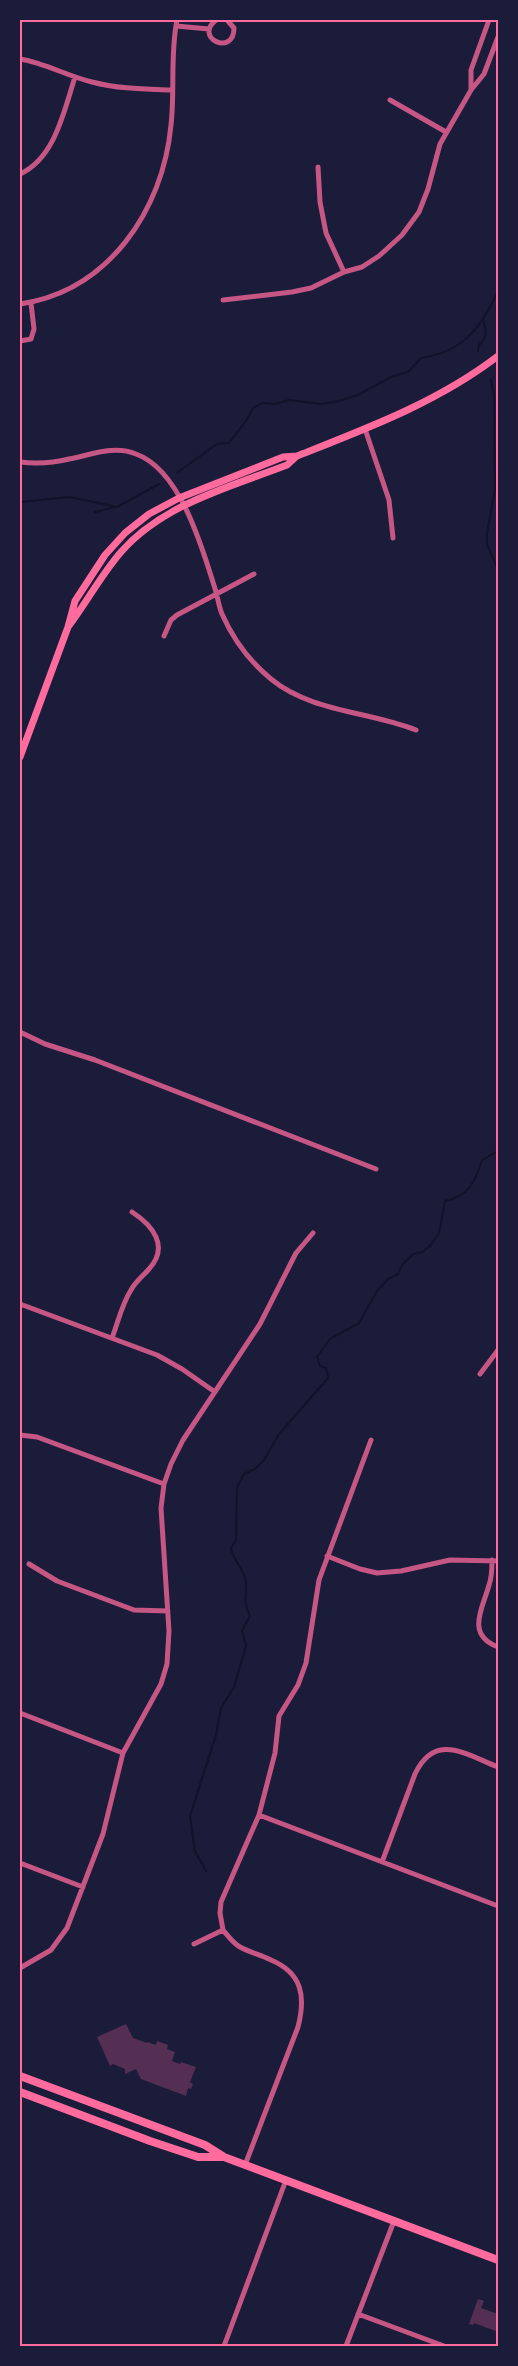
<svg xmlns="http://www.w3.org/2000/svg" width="518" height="2366" font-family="'Libre Baskerville',serif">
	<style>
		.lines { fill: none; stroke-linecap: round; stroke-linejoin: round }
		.stream { stroke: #12122b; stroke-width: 2 }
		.building { fill: #542f53 }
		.minor { stroke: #c65784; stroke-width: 5 }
		.secondary { stroke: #ff6b9d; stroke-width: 7 }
		.primary { stroke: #ff6b9d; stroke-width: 8 }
		.neatline { fill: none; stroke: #ff6b9d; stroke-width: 2 }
	</style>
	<rect width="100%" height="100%" fill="#1b1b3a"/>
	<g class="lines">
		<path class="stream" d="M478,351L479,345C488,337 486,330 483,319
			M491,380L494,394L495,490L487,533V545L498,569
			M178,472L217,444L229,443L246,421L253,408L262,403L276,404L289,400L322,404L339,401L358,395L391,377L408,372L421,358C463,352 481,328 498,291
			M20,502L70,497L117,507L159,484
			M95,512L115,507
			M206,1871L195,1851L190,1816L216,1735L221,1708L234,1687L244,1653L246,1645L242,1631L250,1616C241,1599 249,1594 245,1578C242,1567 233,1560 231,1548L236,1540L237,1487L244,1474L255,1469L264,1460L279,1434L328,1378L326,1368L320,1366L317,1357L330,1339L359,1323L377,1291L388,1279L398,1274L402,1265L413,1254L422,1252L430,1246L439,1233L445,1201C469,1196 475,1182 482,1160L498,1151"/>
	</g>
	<path class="building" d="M126,2024L133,2038L147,2043V2042L156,2045L157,2041L168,2045L167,2049L175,2052L172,2061L180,2064L181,2062L196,2067L190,2082L193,2084L191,2089L188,2088L186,2096L141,2079L136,2069L125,2074V2069L113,2064L110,2066L97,2037Z
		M478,2299L484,2301L481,2308L498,2314V2332L474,2323L473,2325L469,2324Z"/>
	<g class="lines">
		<path class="minor" d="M216,20C193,38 234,57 234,28L227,20
			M176,26L209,29
			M20,59C45,63 67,76 92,82C118,89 145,89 172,90
			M471,90V70L489,20
			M390,100L446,132
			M318,167L320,202L326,233L344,272
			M20,174C55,158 64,111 75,77
			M223,300L292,292L311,288L344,272L362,267L379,256L402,235L419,212L428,189L440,144L471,90L484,74L498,37
			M20,304C108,291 163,211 171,125C175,90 170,54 177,20
			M20,341L31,339L34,329L31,303
			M365,429L389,500L393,538
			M20,462C36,464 53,463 69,459C91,455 114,445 136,454C181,470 203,550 216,592C218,599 219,607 222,614C233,639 249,661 271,679C311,712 368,711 416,730
			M164,636L171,620L177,615L254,574
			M20,1032L45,1044L95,1060L376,1169
			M20,1304L157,1355L182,1369L215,1392
			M112,1338C118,1322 122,1304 131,1290C136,1281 143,1276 149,1269C170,1246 152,1225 132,1212
			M480,1374L498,1350
			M20,1435L37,1437L164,1484
			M327,1556L360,1569L377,1573L401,1571L450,1560L498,1561
			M492,1560C492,1569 492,1577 489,1585C483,1608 465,1634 498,1647
			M29,1564L57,1581L134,1610L168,1611
			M20,1713L123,1753
			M259,1815L498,1906
			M382,1862L415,1774C435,1732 465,1754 498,1767
			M20,1863L83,1887
			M223,1930C228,1936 233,1943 240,1947C249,1952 261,1955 271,1960C302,1973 306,1996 298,2027L245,2165
			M194,1944L223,1930L220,1913L221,1902L259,1815L275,1753L279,1716L298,1685L306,1663L319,1580L371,1440
			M20,1968L51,1950L67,1928L103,1834L123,1753L161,1684L167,1664L169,1631L161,1508L164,1484L171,1464L183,1440L260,1324L296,1253L313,1233
			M358,2314L444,2346
			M224,2346L286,2180
			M346,2346L394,2221"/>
		<path class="secondary" d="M68,627C87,602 101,575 121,552C163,504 230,487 287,465L297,456C368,428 438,402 498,356
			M20,757L68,627L75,601L105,555L125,533L149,514L179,498L283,457L297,456"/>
		<path class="primary" d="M20,2076L205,2145L224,2157L498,2260
			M20,2092L150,2141L198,2157H223"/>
	</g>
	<rect width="518" height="2366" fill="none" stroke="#1b1b3a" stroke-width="42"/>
	<rect x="21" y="21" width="476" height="2324" class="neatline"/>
</svg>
